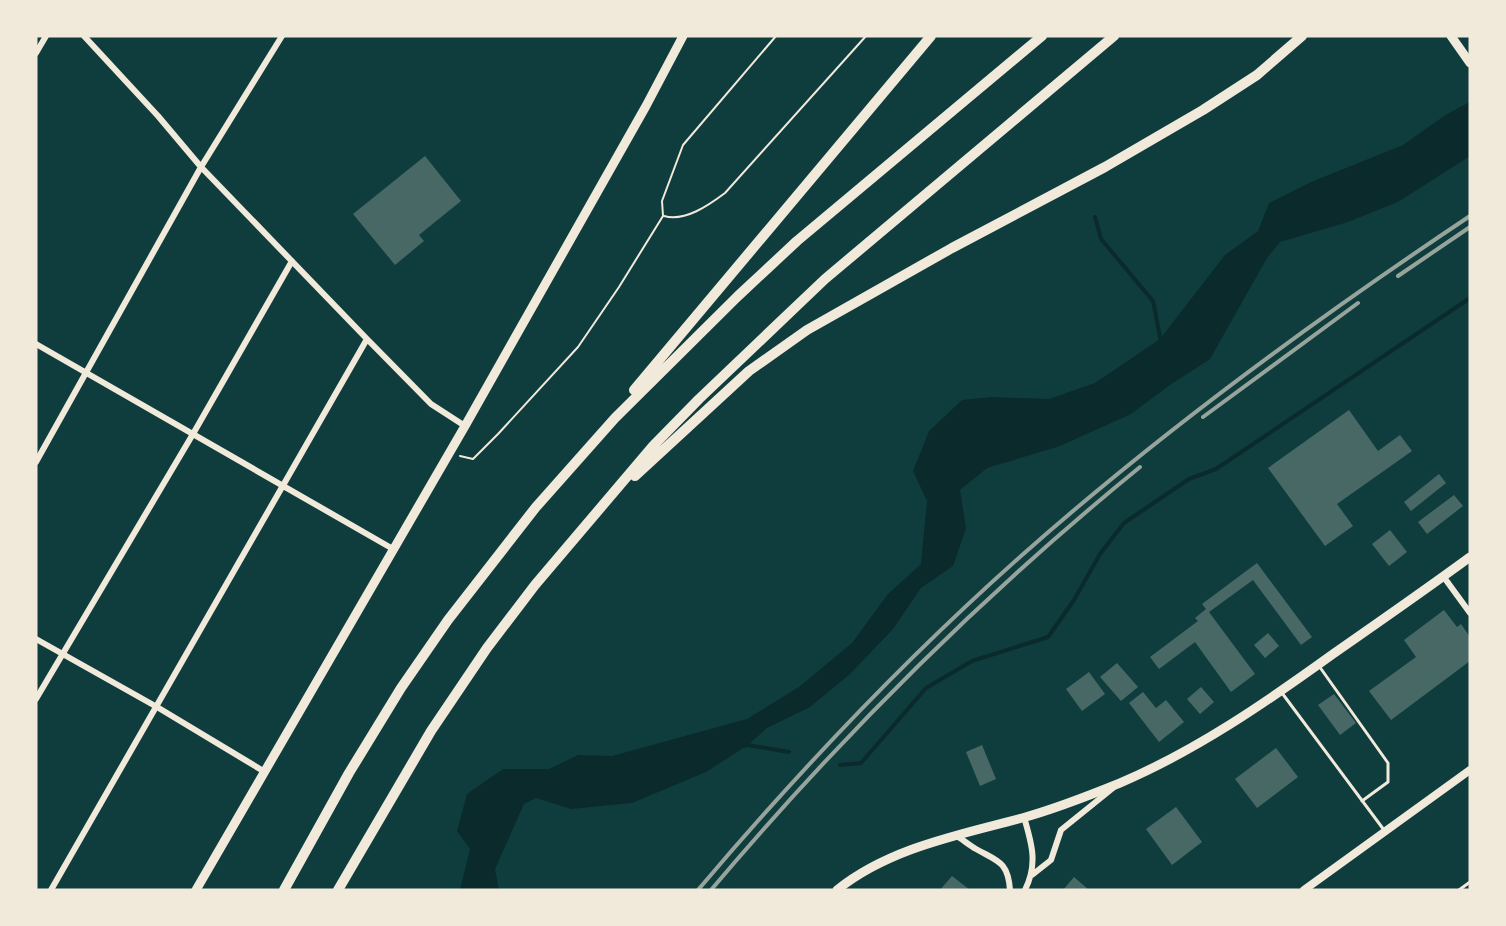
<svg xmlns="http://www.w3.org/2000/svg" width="1506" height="926" font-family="Lato,sans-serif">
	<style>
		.water { fill: #0a2a2b }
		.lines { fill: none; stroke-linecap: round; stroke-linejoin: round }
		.stream { stroke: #0a2a2b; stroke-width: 4 }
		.building { fill: #486865 }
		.path { stroke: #f1e9da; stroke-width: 2 }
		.service { stroke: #f1e9da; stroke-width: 3 }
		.minor { stroke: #f1e9da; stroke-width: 6 }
		.secondary { stroke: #f1e9da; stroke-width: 8 }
		.primary { stroke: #f1e9da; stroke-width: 9 }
		.motorway { stroke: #f1e9da; stroke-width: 10 }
		.rail { stroke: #97a49c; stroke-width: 4 }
	</style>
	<rect width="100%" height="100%" fill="#0f3d3e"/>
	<path class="water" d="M1470,102V156L1398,202L1348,222L1280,242L1267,258L1210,359L1170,385L1131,414L1060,446L987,468L960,490L966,528L953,566L921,588L893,629L850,674L810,707L767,728L748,745L706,772L632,803L571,809L536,798L524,804L495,869L499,890H460L470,849L457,831L467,794L503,769H549L578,755L612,756L747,719L799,687L852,643L888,594L921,564L927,501L913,471L929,431L962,400L991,397L1049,399L1095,383L1160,339L1225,255L1258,231L1269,203L1311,182L1403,145L1447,114Z"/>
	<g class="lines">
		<path class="stream" d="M1095,217L1101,239L1153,301L1161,342
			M743,746L748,745L789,752
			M840,765L861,763L926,688L972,661L1048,637L1074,600L1100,554L1124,523L1189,479L1216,469L1470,298"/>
	</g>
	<path class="building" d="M425,156L461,201L419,235L424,241L395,265L353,214Z
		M1349,410L1378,451L1400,435L1412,451L1337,504L1353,526L1325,546L1268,468Z
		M1439,474L1446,483L1411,511L1404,502Z
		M1454,495L1463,506L1427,534L1418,522Z
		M1390,530L1407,552L1389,566L1372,544Z
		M1257,563L1312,637L1301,645L1253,580L1209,612L1255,674L1231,692L1195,642L1159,669L1150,657L1198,621L1195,618L1206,609L1202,604Z
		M1444,610L1457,627L1461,624L1470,637V661L1391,720L1369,691L1416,657L1404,640Z
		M1268,633L1279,646L1265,658L1254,645Z
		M1117,663L1138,687L1121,701L1100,677Z
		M1089,672L1105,694L1082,711L1066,689Z
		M1201,687L1214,702L1200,714L1187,699Z
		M1143,692L1156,708L1166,700L1184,722L1159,742L1129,703Z
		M1334,694L1356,723L1340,735L1318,705Z
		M982,745L996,779L980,786L966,752Z
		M1276,748L1298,777L1257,808L1235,779Z
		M1176,807L1202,842L1172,865L1146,829Z
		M952,876L970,890H940Z
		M1074,877L1089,890H1063Z"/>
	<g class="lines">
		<path class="path" d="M664,216C685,222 709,205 725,193L866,36
			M460,456L473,459L498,434L578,347L619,287L663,216L662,201L683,145L776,36"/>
		<path class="service" d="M1319,666L1388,763V782L1362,801
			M1282,693L1384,830
			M1459,890L1470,882"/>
		<path class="minor" d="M84,36L158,116L201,167L367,339L431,404L465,426
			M36,53L46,36
			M36,344L393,549
			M36,462L201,167L282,36
			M1443,576L1470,613
			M36,639L157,707L265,772
			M36,699L193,434L292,261
			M1024,817C1032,844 1038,864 1025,890
			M955,835C962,839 969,845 976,849C997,861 1008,861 1010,890
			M1032,875L1051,860L1061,830L1113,788
			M51,890L367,339"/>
		<path class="secondary" d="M1304,890L1470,770"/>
		<path class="primary" d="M1451,36L1470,63
			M196,890L465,426L646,106L683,36
			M837,890C889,848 959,835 1022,818C1055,809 1088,796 1120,783C1197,750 1265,703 1333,654C1379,622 1425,590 1470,557"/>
		<path class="motorway" d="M634,390L931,36
			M635,476L749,371L807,330L952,248L1105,167L1203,110L1257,75L1302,36
			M284,890L349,773L401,688L448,620L536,507L615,418L738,296L797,241L1042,36
			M338,890L431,731L487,648L535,585L653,446L699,399L825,279L1114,36"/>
		<path class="rail" d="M1398,276L1470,227
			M1203,417L1358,303
			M698,890C798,772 905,659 1021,556C1162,431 1314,320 1470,216
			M711,890C841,736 984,594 1140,467"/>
	</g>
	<rect width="1506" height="926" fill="none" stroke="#f1e9da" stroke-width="75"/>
</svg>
